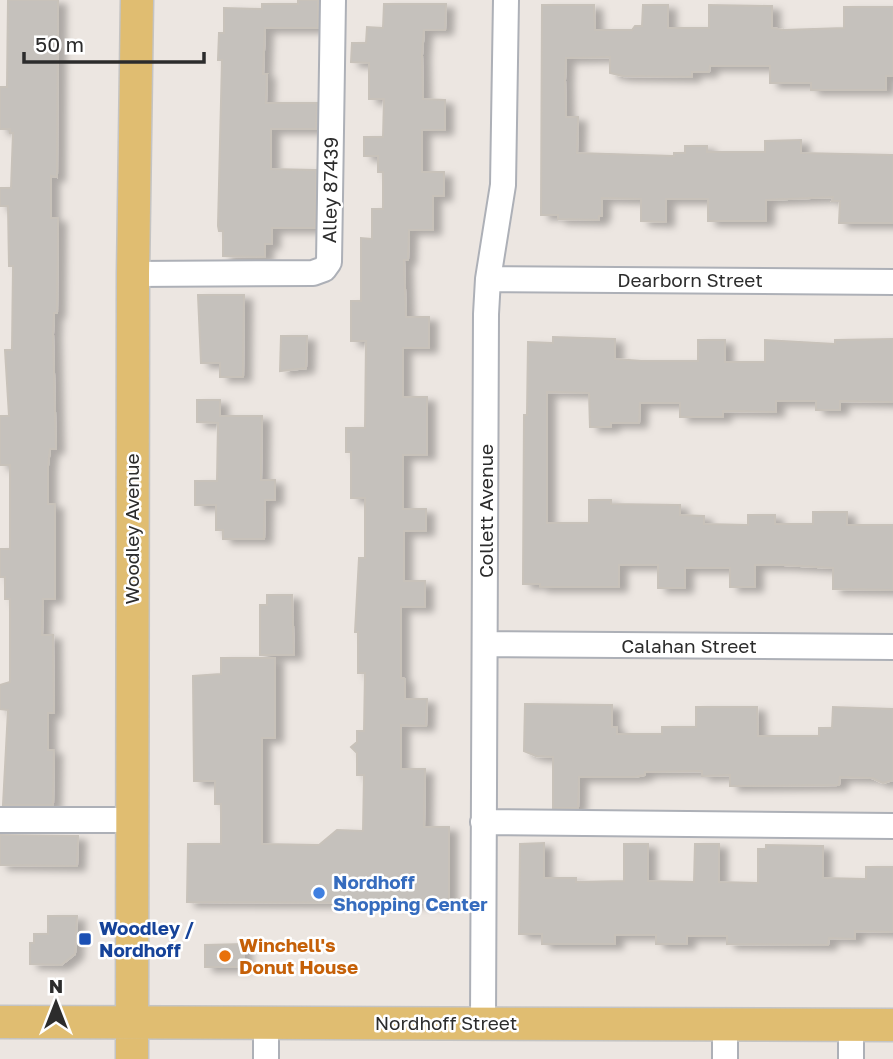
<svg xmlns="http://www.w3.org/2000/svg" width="893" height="1059" font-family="'Golos Text',sans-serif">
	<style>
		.building { fill: #c5c1bc; stroke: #c8c2ba; stroke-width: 2; filter: url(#shadow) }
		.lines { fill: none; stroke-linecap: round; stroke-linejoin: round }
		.minor-casing { stroke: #adb0b7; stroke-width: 28 }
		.major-casing { stroke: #c4c4c4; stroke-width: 35 }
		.minor { stroke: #fff; stroke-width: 24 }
		.major { stroke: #e0bd71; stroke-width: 32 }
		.shop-dot { fill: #3f7fe0; stroke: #fff; stroke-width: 2.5 }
		.transit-dot { fill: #1a4fb4; stroke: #fff; stroke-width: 2.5 }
		.food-dot { fill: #e8710a; stroke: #fff; stroke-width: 2.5 }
		.labels { text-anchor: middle; stroke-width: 5; stroke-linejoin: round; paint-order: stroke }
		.street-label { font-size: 19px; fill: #2c2c2c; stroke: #fff }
		.shop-label { font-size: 19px; font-weight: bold; fill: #366cbe; stroke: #fff; text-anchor: start }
		.transit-label { font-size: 19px; font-weight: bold; fill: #164399; stroke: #fff; text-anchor: start }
		.food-label { font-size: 19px; font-weight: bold; fill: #c56008; stroke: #fff; text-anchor: start }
	</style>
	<defs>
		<filter id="shadow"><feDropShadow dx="8" dy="4.5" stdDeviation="3.5" flood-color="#0004"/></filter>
	</defs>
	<rect width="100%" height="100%" fill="#ece6e1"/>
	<path class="building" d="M8,0H58L57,177L51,176V218H58L57,313H54L53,334L56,449H50L48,466V504H55V599H43L42,635H53L54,713H48V750H54L53,805H3L8,710L0,709V685L10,682V599H5V577H0V549H10V465H0V416H9L5,350H12L13,266H9L8,206H0V188H11L13,133H10V129H0V87H7Z
		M298,0H318V28H265L263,74H267L266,103H317L316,129H271V169L316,170L315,228H272V244H265V257L223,256V231H219L218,226L222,60H218L219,33H224V8L262,9V4H298Z
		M384,4H446L445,30H424L422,55L423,99L445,100V130H422V172H444V196H433V230H409L408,260H404L406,317H429V348H403V397H427V455H403V509H426V531H404V581H425V607H401V678L405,679V699H427L426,726L401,725V769H425L424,827H449V903L187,902L188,844H221V804H215V781H194L193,676L221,674V658H275V738H262V844L319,845L337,830L363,831L364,775H357V753L351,747L357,742V731H364L365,673H358V632H355L359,558H365V498H351V452H346V428H365L366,341H351V301H361V238L372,239V209H383V172H378V156H364V137H383L384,99H369V63L351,62L352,43H366L367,27L383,28Z
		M542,5H594L595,30H632L635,26H642L643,5H668V28H709V5L772,6V28L783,30L844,28V7H893V76H886V90H811V83H770V66H710L709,72H692V77L623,76L610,73V57L566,58L565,80L566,117H578L577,153L674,156V153H685V146H707V152H765V141L801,140V153L893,155V223H839L840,201H832L833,197L766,200V221H708V199H666V222L641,221V199L602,198V216H599V220L558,219V215H541Z
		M198,295H244L243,377H220V363H201Z
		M281,336H307L306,368L280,371Z
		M553,337L615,339V359L642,361H698V340H725V362H765V340L835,344V340L893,339V402L840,401V410H816V401H776V412L723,411V417H680V403H640L639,423H611V427H590L589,393L547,392V523H589V500H611V504L680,505V515L704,516V524L748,525V515H775V524H813V512H847V525H893V590L833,589V568L784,565H755V587H730V568H685V588H658V565H619V587H540V584H523L524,415H527L528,342L553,343Z
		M197,400H220V416H262L261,480H275V500H265L264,539H223V530H216V505H195V481H217L218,423L197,422Z
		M267,595H292L294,655H260V605H267Z
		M525,704L612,705V727H617V734H662V727H696V707H757L758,736H819V728H832L833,707L893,709V780L883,783L872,778L840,777L839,785L730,786V775L702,776V771L645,772V775L634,777H579L578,808H553V757L536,756L524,751Z
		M0,835L78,836L77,866L0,865Z
		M544,843V878H576V882L624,881V844H648V881L694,882L695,844H719V882L758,883V849H766V845L823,846V878L866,879V867H893V932L855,931V939L829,938L828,945L727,944V936H687V944H656V935H615V944H542V934H519L520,844Z
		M48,916H77L75,954L61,965L30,964V943H34V934H48Z
		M244,944V967H205V945Z"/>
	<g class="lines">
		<g class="minor-casing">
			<path id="minor" d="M133,274L313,273L324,269L329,262L333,0
				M488,279L893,282
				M485,644L893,647
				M0,820H131
				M483,822L893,826
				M266,1023V1059
				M483,1023L486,314L488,279L503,185L506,0
				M725,1059V1024
				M851,1059V1024"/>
		</g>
		<g class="major-casing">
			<path id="major" d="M0,1022L893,1025
				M132,1059L133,274L137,0"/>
		</g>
		<use href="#minor" class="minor"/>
		<use href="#major" class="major"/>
	</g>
	<circle class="shop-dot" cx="319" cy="893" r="7"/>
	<rect class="transit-dot" x="78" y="932" width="14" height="14" rx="3.5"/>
	<circle class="food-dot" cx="225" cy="956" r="7"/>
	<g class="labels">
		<g class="street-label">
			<text transform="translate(330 190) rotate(-89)" y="7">Alley 87439</text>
			<text x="690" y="287">Dearborn Street</text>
			<text transform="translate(486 511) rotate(-90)" y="7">Collett Avenue</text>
			<text transform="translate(132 529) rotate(-90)" y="7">Woodley Avenue</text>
			<text x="689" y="653">Calahan Street</text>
			<text x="446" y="1030">Nordhoff Street</text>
		</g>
		<g class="shop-label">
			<text x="333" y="889">Nordhoff<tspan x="333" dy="22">Shopping Center</tspan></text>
		</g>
		<g class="transit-label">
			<text x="99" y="935">Woodley /<tspan x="99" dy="22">Nordhoff</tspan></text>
		</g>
		<g class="food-label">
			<text x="239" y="952">Winchell's<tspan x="239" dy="22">Donut House</tspan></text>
		</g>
	</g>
	<g transform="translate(56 1003)" stroke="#ffffff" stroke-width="5" paint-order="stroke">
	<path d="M0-5L12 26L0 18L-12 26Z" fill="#2c2c2c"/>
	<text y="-10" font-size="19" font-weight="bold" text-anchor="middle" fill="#2c2c2c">N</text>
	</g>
	<path d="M24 52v10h180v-10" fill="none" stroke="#2c2c2c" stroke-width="3.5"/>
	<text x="35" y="52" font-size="21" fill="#2c2c2c" stroke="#ffffff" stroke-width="5" paint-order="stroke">50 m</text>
</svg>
